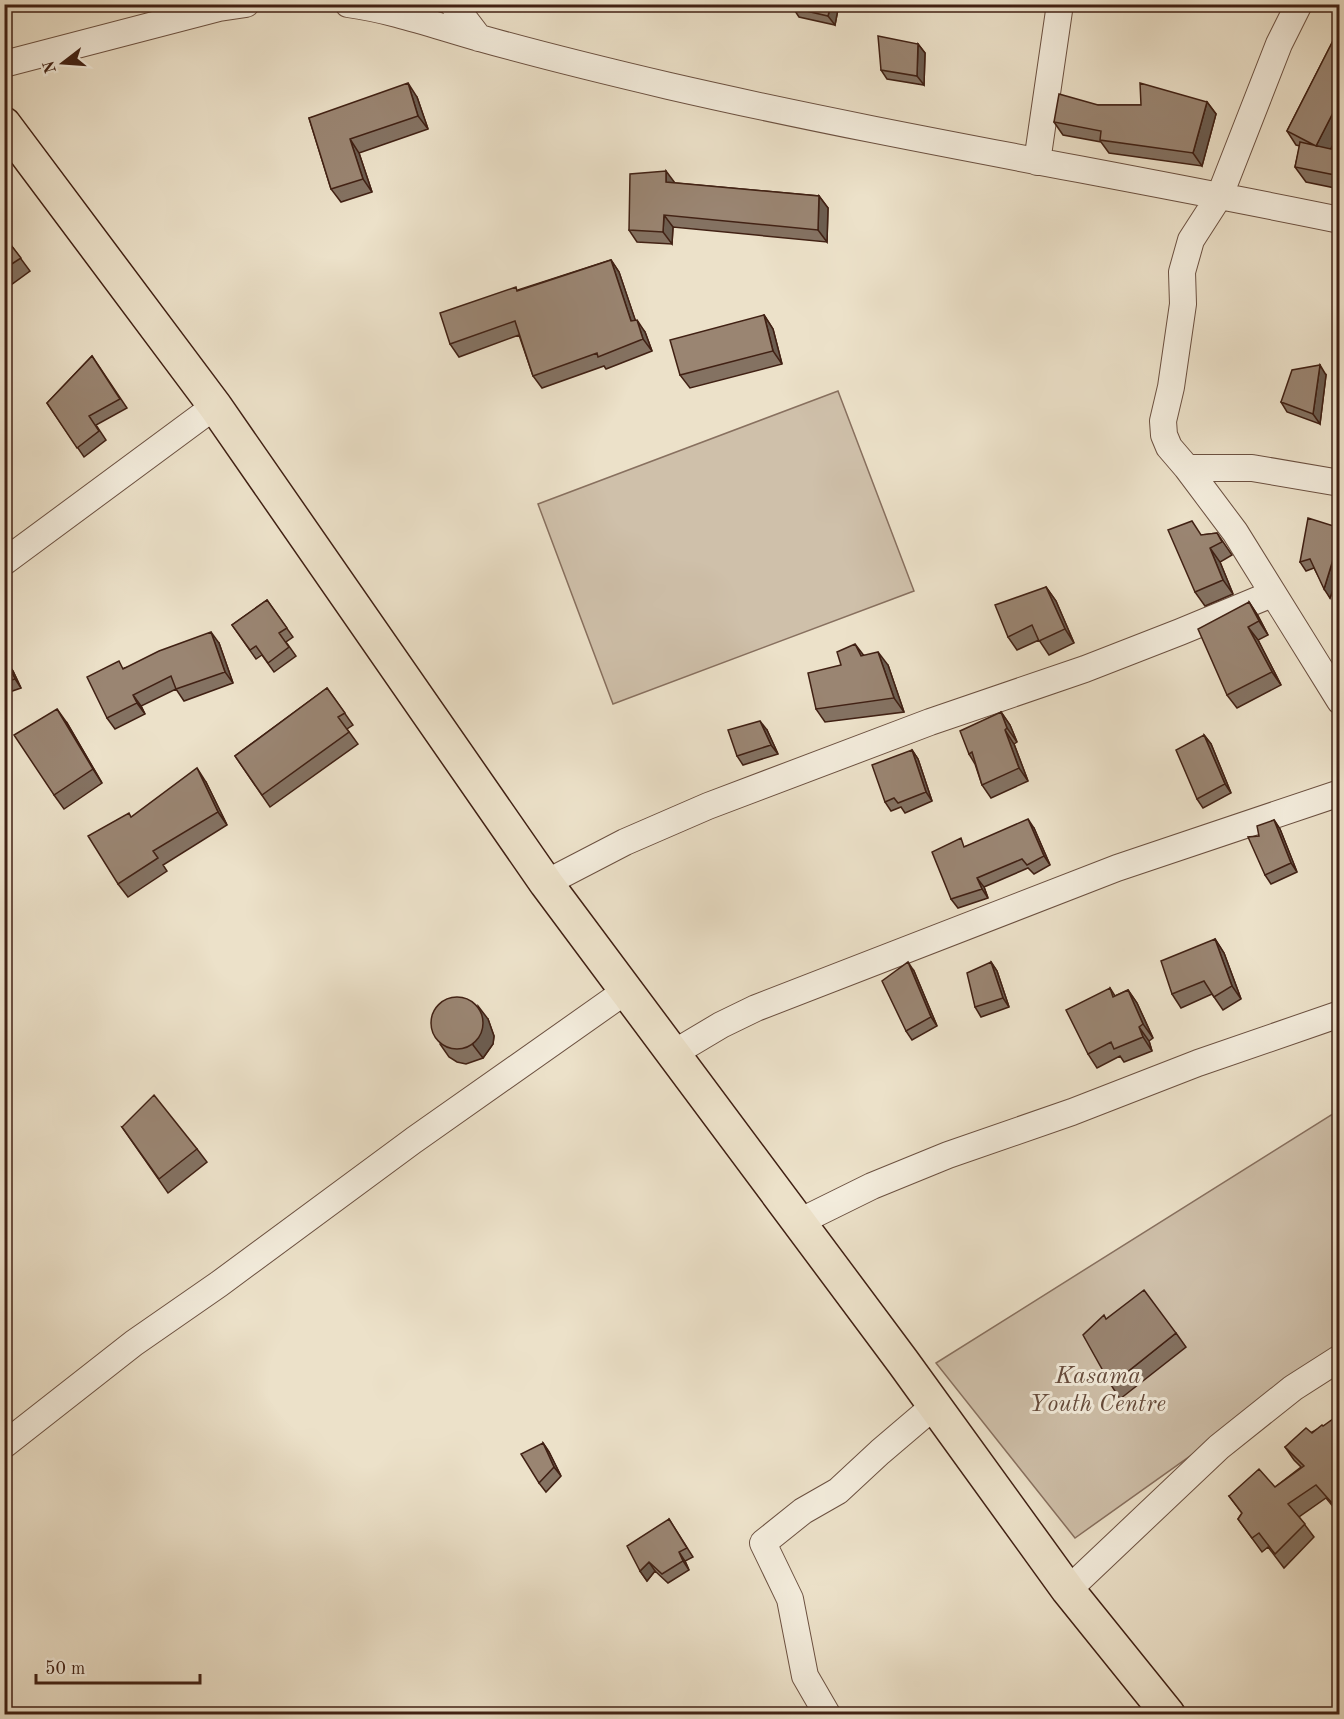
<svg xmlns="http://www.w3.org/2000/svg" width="1344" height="1719" font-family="'Old Standard TT',serif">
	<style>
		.green { fill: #cfc0aa; stroke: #88705f; stroke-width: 1.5 }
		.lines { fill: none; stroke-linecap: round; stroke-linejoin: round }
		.minor-casing { stroke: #6c5141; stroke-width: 28 }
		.primary-casing { stroke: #412114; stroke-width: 36 }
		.minor { stroke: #f3ecdc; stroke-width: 26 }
		.primary { stroke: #ece1c9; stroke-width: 33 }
		.wall { fill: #847262; stroke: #412114; stroke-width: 1.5 }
		.shaded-wall { fill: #6c5d50; stroke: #412114; stroke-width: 1.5 }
		.building { fill: #9a8572; stroke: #412114; stroke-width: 1.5 }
		.labels { text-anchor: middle; stroke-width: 6; stroke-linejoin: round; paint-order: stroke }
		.park-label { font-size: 24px; font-style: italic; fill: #64493a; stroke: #f3ecdc }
	</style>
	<rect width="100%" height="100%" fill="#ece1c9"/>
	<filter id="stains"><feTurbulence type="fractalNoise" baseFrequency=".00333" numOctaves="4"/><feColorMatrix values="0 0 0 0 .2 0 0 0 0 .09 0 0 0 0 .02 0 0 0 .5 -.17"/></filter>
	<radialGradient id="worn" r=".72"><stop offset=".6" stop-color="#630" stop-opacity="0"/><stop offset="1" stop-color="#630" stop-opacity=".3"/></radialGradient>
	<path class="green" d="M838,391L914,591L613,704L538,504Z
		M1339,1110V1350L1075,1538L936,1363Z"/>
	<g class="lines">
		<g class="minor-casing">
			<path id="minor" d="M348,4C392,10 434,25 476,37C540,55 605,71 669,86C891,137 1116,174 1340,220
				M453,4L479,38
				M1299,4L1279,44L1220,195L1191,240L1182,272L1183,304L1171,387L1163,421L1164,435L1169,447L1187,468L1235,532L1340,701
				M4,64L219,8L246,4
				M1037,162L1060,4
				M1187,468H1252L1340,483
				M4,562L215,406
				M546,883L625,842L708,806L930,722L1085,669L1180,632L1272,594
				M674,1053L721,1025L756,1008L1117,868L1340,793
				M799,1222L872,1186L948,1155L1072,1112L1198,1063L1340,1014
				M4,1445L134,1343L219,1284L414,1140L627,990
				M1068,1590L1219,1447L1293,1388L1340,1358
				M827,1714L805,1676L790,1599L763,1543L803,1511L838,1491L880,1452L934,1406"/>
		</g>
		<g class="primary-casing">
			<path id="primary" d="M4,124L215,406L546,883L903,1362L1068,1590L1168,1714"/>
		</g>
		<use href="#minor" class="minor"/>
		<use href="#primary" class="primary"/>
	</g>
	<path class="wall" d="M839,4L835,25L799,17L793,8Z
		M1340,27V131L1331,149L1340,151V189L1306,182L1295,167L1300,146L1296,145L1287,131Z
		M918,44L925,53L924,85L887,79L881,70Z
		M417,97L428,129L359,153L372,192L341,202L331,189L309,118Z
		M1207,102L1216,114L1202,166L1109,153L1101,142L1063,135L1054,122L1098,105H1141Z
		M675,183L819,196L828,208L827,242L673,227L672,244L637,242L629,230Z
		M4,236L30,271L4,290Z
		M611,260L619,272L635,320L645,332L652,351L606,369L604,366L542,388L533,376L519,335L459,357L450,344L518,290Z
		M764,315L773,329L782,364L690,388L680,375Z
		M92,356L127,408L96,425L106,440L84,457L47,403Z
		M1326,375L1320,424L1287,412L1281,402Z
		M1340,528V570L1330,598L1314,568L1306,571L1300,562Z
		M1217,533L1232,555L1220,562L1233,594L1205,606L1195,592L1202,535Z
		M1046,587L1056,601L1074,643L1049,655L1039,640L1017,650L1008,637Z
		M267,600L293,637L286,642L296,656L274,672L262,655L256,659L232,625Z
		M1249,602L1258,616L1268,635L1258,640L1281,685L1237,708L1227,695Z
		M219,643L233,683L184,701L176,689L141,706L145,714L115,729L107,718L124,668Z
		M863,655L888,665L904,712L825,722L816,709L841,665Z
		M4,663L13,671L21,688L4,694Z
		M327,688L353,725L347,729L358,744L270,807L235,756Z
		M1001,712L1010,725L1017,742L1014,744L1028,781L991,798L982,785L975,764L969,754Z
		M67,723L102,783L64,809L54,795Z
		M767,730L778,754L743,765L737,756Z
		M1204,735L1211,744L1231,793L1203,808L1197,799Z
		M912,750L918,759L932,801L905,813L901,807L891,811L885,802Z
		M206,782L227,825L163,865L167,871L128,897L118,884L132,817Z
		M1274,820L1280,829L1297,872L1271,884L1265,875L1259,836Z
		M1034,828L1050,865L1034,874L1028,868L984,887L988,898L958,908L951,899L966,846Z
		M1215,939L1224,953L1241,999L1223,1010L1212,994L1181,1008L1172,994Z
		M991,962L997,971L1009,1007L981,1017L975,1007Z
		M914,971L937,1026L912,1040L906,1031Z
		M1110,988L1115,996L1128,990L1137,1003L1153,1038L1149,1041L1152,1051L1124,1062L1120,1056L1097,1068L1088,1054Z
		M488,1019L494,1036L493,1044L483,1058L466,1064L457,1062L449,1057L440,1044Z
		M122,1127L197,1149L207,1162L168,1193Z
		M1176,1333L1186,1347L1120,1399L1111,1385Z
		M1323,1426H1340V1515L1326,1498L1299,1517L1314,1537L1284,1568L1268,1547L1262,1552L1238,1519L1242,1513L1229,1496L1275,1487L1301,1467L1294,1460L1285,1447Z
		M543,1443L549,1452L561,1476L546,1492L539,1483Z
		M669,1519L693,1557L685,1561L689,1570L668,1583L655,1571L647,1581L640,1571Z"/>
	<path class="shaded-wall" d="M831,4H839L835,25L828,16Z
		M918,44L925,53L924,85L917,76Z
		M408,83L417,97L428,129L418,116Z
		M1340,99V131L1325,160L1316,146Z
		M1207,102L1216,114L1202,166L1193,153Z
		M350,139L359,153L372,192L363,179Z
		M666,171L675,183L674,195L666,182Z
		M819,196L828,208L827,242L818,230Z
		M664,215L673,227L672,244L663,232Z
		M611,260L619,272L640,334L631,321Z
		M764,315L773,329L782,364L773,351Z
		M637,320L645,332L652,351L643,339Z
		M1320,365L1326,375L1320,424L1313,414Z
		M1210,548L1220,562L1233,594L1223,580Z
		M1336,550L1340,555V570L1330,598L1324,589Z
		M1046,587L1056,601L1074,643L1065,629Z
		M1249,602L1258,616L1268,635L1259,621Z
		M1248,627L1258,640L1281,685L1272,672Z
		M211,632L219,643L233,683L225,672Z
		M855,644L865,657L861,656Z
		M878,652L888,665L904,712L894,698Z
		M7,662L13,671L21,688L15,679Z
		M133,695L141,706L145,714L137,703Z
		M57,709L67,723L102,783L93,769Z
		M1001,712L1010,725L1017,742L1007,728Z
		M760,721L767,730L778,754L771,745Z
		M1005,730L1014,744L1028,781L1019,768Z
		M1204,735L1211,744L1231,793L1225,784Z
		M912,750L918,759L932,801L926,792Z
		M197,768L206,782L227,825L218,812Z
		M1028,819L1034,828L1050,865L1044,856Z
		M1274,820L1280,829L1297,872L1291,863Z
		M977,878L984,887L988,898L982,889Z
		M1215,939L1224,953L1241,999L1232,986Z
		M908,962L914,971L937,1026L931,1017Z
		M991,962L997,971L1009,1007L1003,998Z
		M1128,990L1137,1003L1153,1038L1143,1024Z
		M478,1006L488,1019L494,1036L493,1044L483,1058L473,1045Z
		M1139,1027L1149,1041L1152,1051L1143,1037Z
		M543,1443L549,1452L561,1476L554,1467Z
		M679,1552L685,1561L689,1570L683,1561Z
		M649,1562L655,1571L647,1581L640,1571Z"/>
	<path class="building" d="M794,4H831L828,16L793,8Z
		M1340,27V99L1316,146L1314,145L1287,131Z
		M878,36L918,44L917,76L881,70Z
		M408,83L418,116L350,139L363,179L331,189L309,118Z
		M1140,83L1207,102L1193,153L1100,140L1101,131L1054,122L1059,94L1098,105H1141Z
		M1300,142L1340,151V176L1295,167Z
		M666,171V182L819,196L818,230L664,215L663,232L629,230L630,174Z
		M4,236L21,258L4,269Z
		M611,260L631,321L637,320L643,339L598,357L597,353L533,376L515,321L450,344L440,313L516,287L517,291Z
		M764,315L773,351L680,375L670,340Z
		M92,356L120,399L89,416L99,431L77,448L47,403Z
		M1320,365L1313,414L1281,402L1292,370Z
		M1308,518L1340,528V551L1336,550L1324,589L1310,559L1300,562Z
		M1192,521L1201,535L1217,533L1222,542L1210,548L1223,580L1195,592L1168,530Z
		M1046,587L1065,629L1039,641L1032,625L1008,637L995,605Z
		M267,600L287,628L279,633L289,647L268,663L256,646L250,650L232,625Z
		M1249,602L1259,621L1248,627L1272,672L1227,695L1198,629Z
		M211,632L225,672L176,689L171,676L133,695L137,703L107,718L87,677L119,661L123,669L159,651Z
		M855,644L861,656L878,652L894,698L816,709L808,673L841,665L837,652Z
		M7,662L15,679L4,682V663Z
		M327,688L345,713L338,717L349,732L262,795L235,756Z
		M57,709L93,769L54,795L14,735Z
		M1001,712L1007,728L1005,730L1019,768L982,785L972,752L969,754L960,731Z
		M760,721L771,745L737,756L728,730Z
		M1204,735L1225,784L1197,799L1176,750Z
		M912,750L926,792L898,803L894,798L885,802L872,765Z
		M197,768L218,812L153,851L158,858L118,884L88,836L129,813L131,817Z
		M1028,819L1044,856L1027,865L1022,859L977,878L982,889L951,899L932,852L961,838L964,847Z
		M1274,820L1291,863L1265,875L1248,837L1259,836L1257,826Z
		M1215,939L1232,986L1214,997L1204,981L1172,994L1161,961Z
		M908,962L931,1017L906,1031L882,981Z
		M991,962L1003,998L975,1007L967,973Z
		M1110,988L1113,997L1128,990L1143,1024L1139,1027L1143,1037L1114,1049L1111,1042L1088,1054L1066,1010Z
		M431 1023a26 26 0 1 1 52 0a26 26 0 1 1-52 0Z
		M154,1095L197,1149L159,1179L122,1127Z
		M1144,1290L1176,1333L1111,1385L1083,1335L1104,1315L1106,1319Z
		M1333,1419L1340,1426V1498L1332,1503L1316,1485L1288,1504L1305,1524L1275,1554L1259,1533L1252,1538L1238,1519L1242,1513L1229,1496L1259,1469L1275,1487L1304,1466L1285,1447L1306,1428L1312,1433L1322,1425L1323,1426Z
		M543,1443L554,1467L539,1483L521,1454Z
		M669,1519L687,1548L679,1552L683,1561L662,1574L649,1562L640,1571L627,1546Z"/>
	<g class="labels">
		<g class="park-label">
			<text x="1098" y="1383">Kasama<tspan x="1098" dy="28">Youth Centre</tspan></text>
		</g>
	</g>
	<rect width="1344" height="1719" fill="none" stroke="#ece1c9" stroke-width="24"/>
	<rect x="6" y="6" width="1332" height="1707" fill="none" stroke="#412114" stroke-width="3"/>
	<rect x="12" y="12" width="1320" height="1695" fill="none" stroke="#412114" stroke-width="1.5"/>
	<g transform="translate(63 63) rotate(253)" stroke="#f3ecdc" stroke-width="4.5" paint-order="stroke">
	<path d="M0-4.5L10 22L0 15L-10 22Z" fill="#412114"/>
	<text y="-9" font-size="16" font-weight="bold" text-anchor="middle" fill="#412114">N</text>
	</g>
	<path d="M36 1674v9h164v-9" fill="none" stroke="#412114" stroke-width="3"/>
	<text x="45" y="1674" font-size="18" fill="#412114" stroke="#f3ecdc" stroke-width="4.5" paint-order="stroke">50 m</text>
	<rect width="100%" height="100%" filter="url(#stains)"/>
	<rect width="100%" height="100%" fill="url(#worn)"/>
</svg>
